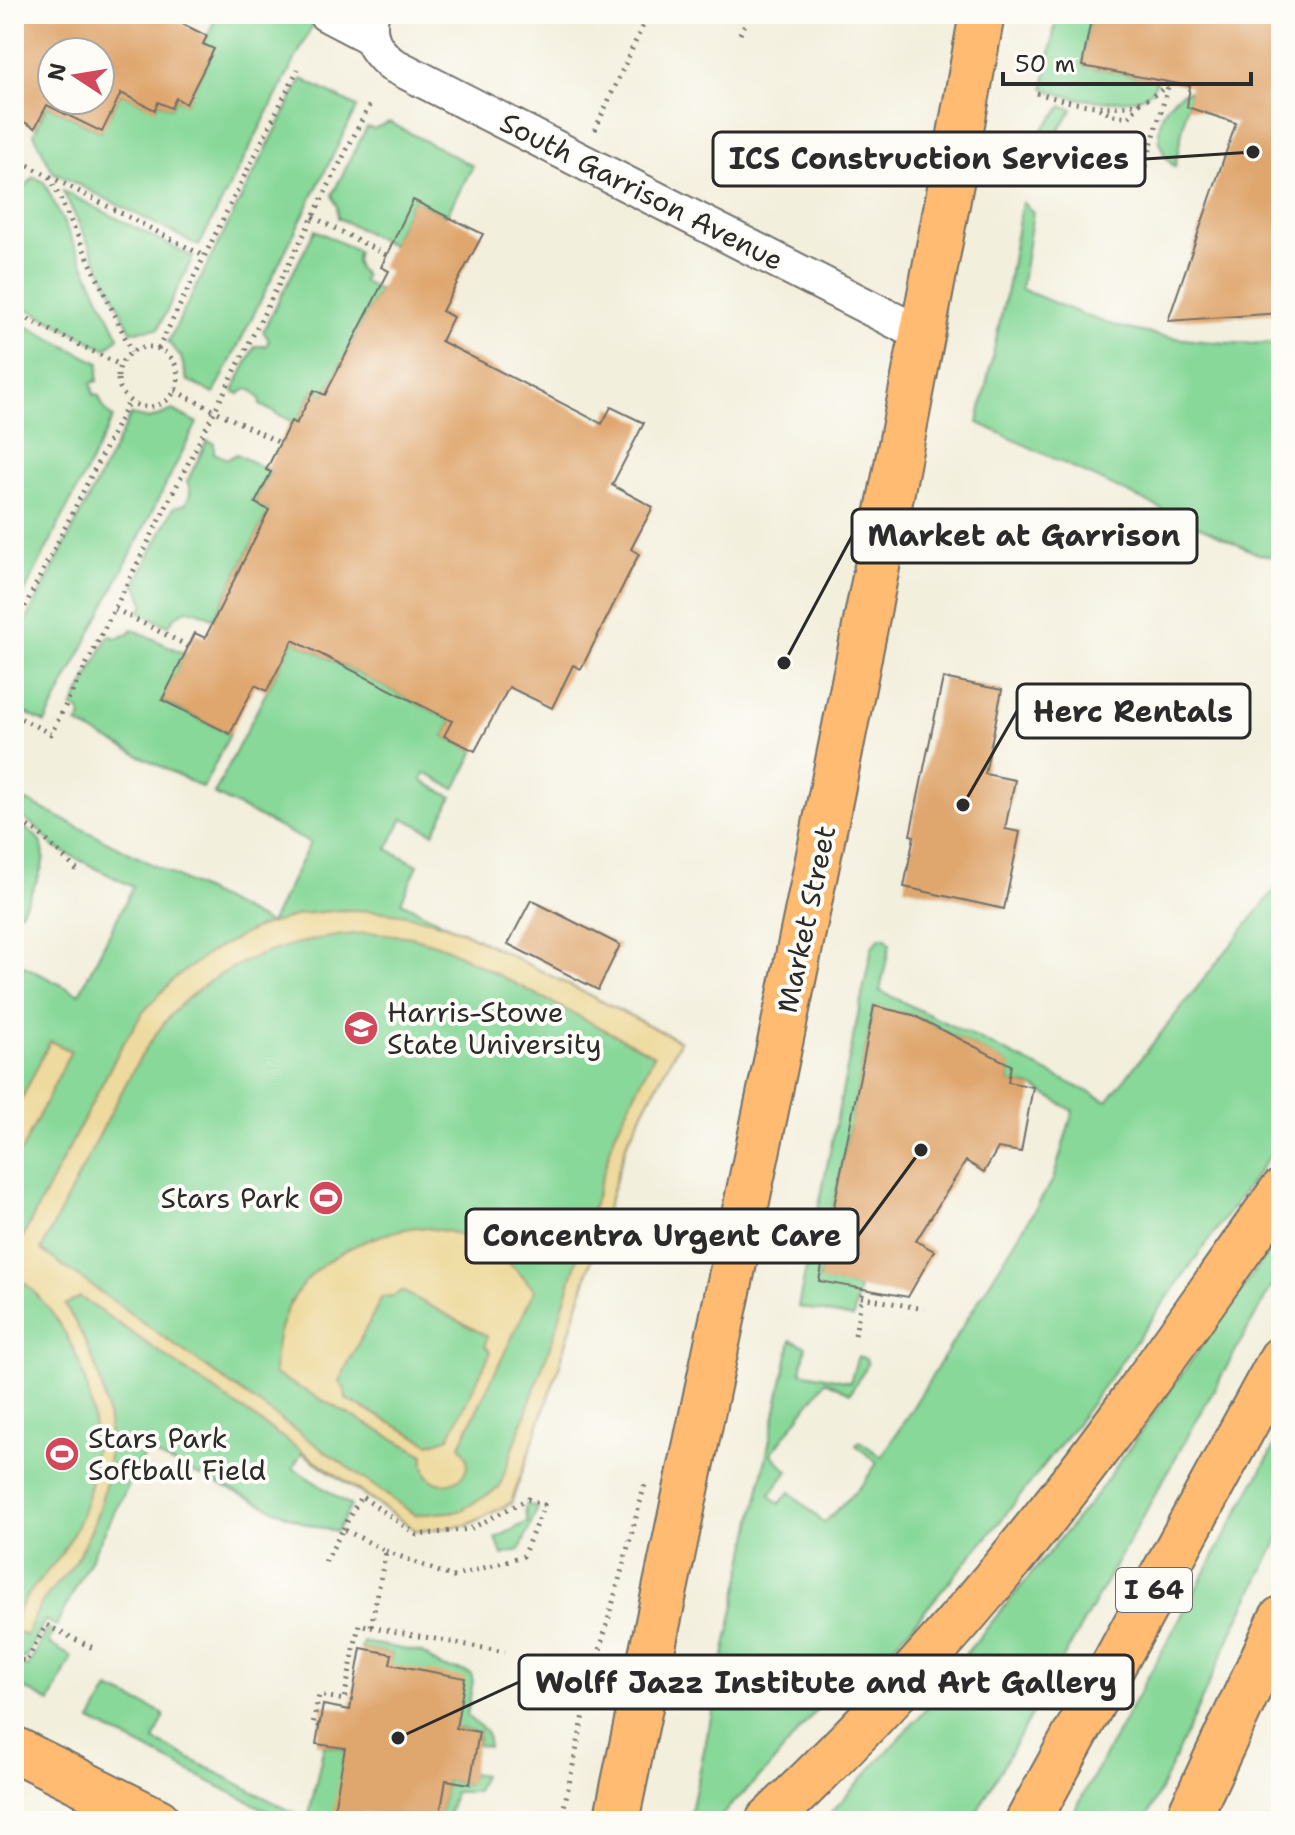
<svg xmlns="http://www.w3.org/2000/svg" width="1295" height="1835" font-family="'Shantell Sans',sans-serif">
	<style>
		.green { fill: #87d899; stroke: #598262; stroke-width: 2 }
		.sand { fill: #eeda9e; stroke: #8c8264; stroke-width: 2; fill-rule: evenodd }
		.building { fill: #dfa66d; fill-rule: evenodd }
		.lines { fill: none; stroke-linecap: round; stroke-linejoin: round }
		.minor-casing { stroke: #717069; stroke-width: 38 }
		.major-casing { stroke: #717069; stroke-width: 48 }
		.highway-casing { stroke: #717069; stroke-width: 48 }
		.path { stroke: #717069; stroke-width: 5; stroke-dasharray: 2 6; stroke-linecap: butt }
		.minor { stroke: #fff; stroke-width: 34 }
		.major { stroke: #ffbb71; stroke-width: 44 }
		.highway { stroke: #ffbb71; stroke-width: 44 }
		.labels { text-anchor: middle; stroke-width: 8; stroke-linejoin: round; paint-order: stroke }
		.shield { fill: #fdfcf7; stroke: #6a6a68; stroke-width: 2 }
		.shield-label { font-size: 26px; font-weight: bold; fill: #2b2b2b }
		.street-label { font-size: 28px; fill: #2b2b2b; stroke: #fdfcf7 }
		.poi-label { font-size: 28px; fill: #2b2b2b; stroke: #fdfcf7; text-anchor: start }
		.leader { fill: none; stroke: #2b2b2b; stroke-width: 3 }
		.callout-dot { fill: #2b2b2b; stroke: #fdfcf7; stroke-width: 3 }
		.callout { fill: #fdfcf7; stroke: #2b2b2b; stroke-width: 3 }
		.callout-label { font-size: 30px; text-anchor: middle; font-weight: bold; fill: #2b2b2b }
	</style>
	<rect width="100%" height="100%" fill="#fdfcf7"/>
	<filter id="ink" filterUnits="userSpaceOnUse"><feTurbulence type="fractalNoise" baseFrequency=".0125" numOctaves="2"/><feDisplacementMap in="SourceGraphic" scale="16" xChannelSelector="R" yChannelSelector="G"/><feConvolveMatrix kernelMatrix="1 2 1 2 8 2 1 2 1" color-interpolation-filters="sRGB"/></filter>
	<filter id="wash" filterUnits="userSpaceOnUse"><feTurbulence type="fractalNoise" baseFrequency=".006" numOctaves="4" result="noise"/><feDisplacementMap in="SourceGraphic" scale="32" xChannelSelector="R" yChannelSelector="G"/><feGaussianBlur stdDeviation="1.8" result="paint"/><feColorMatrix in="noise" values="0 0 0 0 0 0 0 0 0 0 0 0 0 0 0 0 0 1.4 0 .05"/><feComposite in="paint" operator="in"/></filter>
	<g filter="url(#wash)">
		<rect width="100%" height="100%" fill="#f3efdd"/>
		<path class="green" d="M218,14H295L314,23L199,246L53,172L34,134L47,105L101,132L121,93L155,109L158,102L171,108L176,98L186,103L213,50L203,44Z
			M1057,14H1092L1083,66L1157,80C1155,84 1154,88 1151,91C1132,109 1064,100 1044,88Z
			M302,79L357,107L214,394L187,380L181,357L168,342Z
			M1190,91L1175,167C1149,147 1156,98 1190,91Z
			M1063,106L1073,109L1043,153L1042,161L1028,168L1034,139Z
			M389,122L473,166L446,216L413,200L391,245L338,218L337,206L332,195L367,127L374,129Z
			M34,177L44,182L119,337L106,349L14,302V194L23,189Z
			M63,191L193,257L158,329L131,331Z
			M1022,202L1033,212L1021,289C1054,302 1086,318 1120,327C1171,340 1229,345 1281,343V558L1258,554L978,423L1008,284Z
			M315,230L358,251C355,262 355,268 365,275L363,281L379,290L325,395L313,390L296,424L260,405V399L253,391L247,389L239,394L233,391L255,346H266L269,340L263,331Z
			M14,320L99,363L97,381L91,383L94,395H98L105,410L113,418L14,613Z
			M173,410L197,423L45,723L14,707V645L131,415L150,419Z
			M207,441L214,443V453L227,459L237,454L271,472L255,502L269,510L214,619C192,608 183,604 168,626L140,612L144,604L139,589L134,586L174,507L185,504C191,495 192,491 187,482Z
			M132,629L185,654L162,701L230,734L203,788L77,724L82,718L79,710L72,708L109,635L116,638L129,634Z
			M293,640L452,721L444,736L475,751L455,789L425,773L422,781L452,797L434,833L403,818L387,849L418,865L401,902L680,1041L627,1142L558,1370L511,1503L468,1525L417,1531L302,1453L293,1468L351,1506L336,1532L304,1523L146,1451L56,1626L45,1620L25,1659L14,1654V961L79,994L133,887L54,847L36,827L18,815L25,800L270,924L310,843L214,794Z
			M14,824C66,841 37,879 21,912L14,915Z
			M1281,882V1140L1077,1423L1002,1519L913,1625L855,1685L844,1676L769,1768L715,1821H689L791,1340L806,1346L801,1372L850,1382L858,1356L866,1359L868,1364L850,1393L826,1381L771,1454L788,1471L770,1495L779,1504L790,1492L824,1523L862,1485L877,1463L856,1445L860,1441L882,1457L1053,1180L1073,1111L1033,1087L1008,1082L1010,1065L913,1015L874,1007L819,1280L859,1288L853,1318L798,1307L872,947L880,937L886,938L890,944L880,991L1107,1101Z
			M1281,1234V1270L972,1821H823L943,1691L941,1684L1096,1495Z
			M1281,1434V1534L1239,1618L1146,1821H1069Z
			M527,1504L538,1508L520,1550L502,1555L496,1538L528,1522L525,1509Z
			M47,1628L53,1631L48,1643L72,1657L50,1702L14,1683V1661L28,1667Z
			M363,1642L419,1652C429,1655 433,1664 443,1667C453,1670 462,1669 471,1674L473,1681L467,1715C477,1730 490,1723 488,1747L477,1745L479,1732L456,1728L390,1664L392,1654L361,1648Z
			M109,1689L161,1712L164,1717L154,1740L308,1820L324,1745L345,1749L337,1821H287L91,1721Z
			M472,1773L483,1775L476,1792H454L447,1821H439L446,1780L469,1784Z"/>
		<path class="sand" d="M342,910C388,910 416,915 460,930L680,1041L627,1142L558,1370L511,1503L468,1525L417,1531L80,1297L65,1305C117,1387 126,1473 76,1560C68,1574 56,1585 45,1598C37,1608 32,1624 26,1636L14,1630C14,1602 45,1577 61,1554C121,1466 97,1339 14,1274V1254L121,1047L143,1012L174,979L210,952L256,928L301,914ZM376,933L412,937L444,947L654,1055L615,1134L556,1329L499,1488L460,1511L415,1515L41,1250C61,1210 82,1170 102,1130C126,1084 149,1031 189,997C241,953 310,935 376,933Z
			M50,1041L71,1051L21,1152L14,1149V1114Z
			M415,1227C473,1231 497,1247 535,1290L460,1445C490,1484 418,1503 424,1455L274,1374C274,1284 333,1243 415,1227ZM402,1291L487,1336L485,1346L491,1352L449,1437L430,1444L346,1399L345,1390L339,1381L382,1297L393,1296Z"/>
		<g id="blocks">
			<path class="building" d="M14,14H163L207,36L203,44L214,49L186,104L176,98L171,108L158,102L155,110L121,93L102,132L47,105L35,128L14,117ZM52,52H100V100H52Z
				M1092,14H1281V313L1168,321L1236,123L1187,107L1190,86L1082,66Z
				M413,200L483,234L442,311L453,317L441,341L602,424L611,407L644,423L612,485L653,507L631,549L639,554L581,669L573,665L552,708L509,687L475,751L444,736L452,721L293,640L267,691L255,685L230,734L162,700L195,633L205,638L269,510L255,503L271,472L266,470L291,421L296,424L314,390L325,395L389,271L381,267Z
				M943,678L1002,690L985,774L1015,780L1005,829L1020,832L1004,909L904,887L914,836L910,835Z
				M531,900L620,945L598,990L508,944Z
				M874,1006L913,1015L1011,1065L1008,1082L1033,1087L1021,1152L998,1148L984,1172L966,1161L916,1241L934,1251L908,1297L819,1281Z
				M361,1648L392,1654L390,1664L465,1678L456,1728L479,1732L470,1784L446,1780L439,1821H406L362,1813L361,1821H332L345,1748L316,1744L323,1705L350,1710Z"/>
		</g>
	</g>
	<g filter="url(#ink)">
		<use href="#blocks" fill-opacity="0" stroke="#717069" stroke-width="2"/>
		<g class="lines">
			<g class="minor-casing">
				<path id="minor" d="M326,14L370,37
					M371,14C367,37 374,49 391,64L923,335"/>
			</g>
			<g class="major-casing">
				<path id="major" d="M14,1749L158,1821
					M616,1821C743,1220 873,619 982,14"/>
			</g>
			<g class="highway-casing">
				<path id="highway" d="M768,1821C866,1728 958,1627 1042,1521C1126,1415 1202,1302 1281,1192
					M1028,1821L1281,1359
					M1187,1821L1281,1619"/>
			</g>
			<path class="path" d="M740,34L750,14
				M1037,93C1078,105 1136,121 1169,82
				M1099,108L1113,115L1129,117L1141,101
				M595,130L648,14
				M14,144L25,123
				M14,158L204,256
				M1143,174L1168,87
				M50,177L132,352
				M313,217L386,255
				M14,312L120,365
				M118 377a30 30 0 1 1 60 0a30 30 0 1 1-60 0Z
				M158,349L298,69
				M175,391L280,443
				M115,609L188,646
				M14,628L129,401
				M14,715L51,734L370,104
				M14,818L40,834L79,872
				M861,1297L924,1309
				M855,1335L863,1289
				M343,1529L361,1496L417,1535L470,1529L528,1499L544,1505L523,1556L453,1577L386,1551
				M371,1627L505,1652
				M14,1657L26,1662L46,1625L95,1649
				M319,1725L313,1724L319,1695L344,1700L359,1624L371,1627L386,1551L343,1529L323,1566
				M561,1821L590,1687L645,1484"/>
			<use href="#minor" class="minor"/>
			<use href="#major" class="major"/>
			<use href="#highway" class="highway"/>
		</g>
	</g>
	<defs>
		<g id="university-disc" transform="scale(1.8)"><circle r="9.5" fill="#d1495b" stroke="#fdfcf7"/><path d="M0-5L7-2L0 1L-7-2ZM-4 1L0 2.5L4 1V4Q0 6-4 4Z" fill="#fff"/></g>
		<g id="stadium-disc" transform="scale(1.8)"><circle r="9.5" fill="#d1495b" stroke="#fdfcf7"/><path d="M0-5a6.5 5 0 1 0 0 10a6.5 5 0 1 0 0-10ZM-3.5-1.8h7v3.6h-7Z" fill="#fff"/></g>
	</defs>
	<g fill-rule="evenodd">
		<use href="#university-disc" x="361" y="1028"/>
		<use href="#stadium-disc" x="326" y="1198"/>
		<use href="#stadium-disc" x="62" y="1454"/>
	</g>
	<g class="labels">
		<rect class="shield" x="1116" y="1568" width="76" height="44" rx="6"/>
		<g class="shield-label">
			<text x="1154" y="1599">I 64</text>
		</g>
		<g class="street-label">
			<text transform="translate(642 191) rotate(27)" y="10">South Garrison Avenue</text>
			<text transform="translate(806 919) rotate(-78)" y="10">Market Street</text>
		</g>
		<g class="poi-label">
			<text x="387" y="1022">Harris-Stowe<tspan x="387" dy="32">State University</tspan></text>
			<text x="300" y="1208" text-anchor="end">Stars Park</text>
			<text x="88" y="1448">Stars Park<tspan x="88" dy="32">Softball Field</tspan></text>
		</g>
	</g>
	<path class="leader" d="M1253 152L1145 159M784 663L852 536M963 805L1017 711M921 1150L858 1236M398 1738L519 1682"/>
	<g class="callout-dot">
		<circle cx="1253" cy="152" r="8"/>
		<circle cx="784" cy="663" r="8"/>
		<circle cx="963" cy="805" r="8"/>
		<circle cx="921" cy="1150" r="8"/>
		<circle cx="398" cy="1738" r="8"/>
	</g>
	<g class="callout">
		<rect x="713" y="132" width="432" height="54" rx="8"/>
		<rect x="852" y="509" width="345" height="54" rx="8"/>
		<rect x="1017" y="684" width="233" height="54" rx="8"/>
		<rect x="466" y="1209" width="392" height="54" rx="8"/>
		<rect x="519" y="1655" width="614" height="54" rx="8"/>
	</g>
	<g class="callout-label">
		<text x="929" y="169">ICS Construction Services</text>
		<text x="1024" y="546">Market at Garrison</text>
		<text x="1133" y="722">Herc Rentals</text>
		<text x="662" y="1246">Concentra Urgent Care</text>
		<text x="826" y="1693">Wolff Jazz Institute and Art Gallery</text>
	</g>
	<rect width="1295" height="1835" fill="none" stroke="#fdfcf7" stroke-width="48"/>
	<g transform="translate(76 76) rotate(282)"><circle r="38" fill="#fdfcf7" stroke="#a9a8a5" stroke-width="2"/>
	<path d="M0-6L14 30L0 20L-14 30Z" fill="#d1495b"/>
	<text y="-12" font-size="22" font-weight="bold" text-anchor="middle" fill="#2b2b2b">N</text>
	</g>
	<path d="M1003 72v12h248v-12" fill="none" stroke="#2b2b2b" stroke-width="4"/>
	<text x="1015" y="72" font-size="24" fill="#2b2b2b" stroke="#fdfcf7" stroke-width="6" paint-order="stroke">50 m</text>
</svg>
